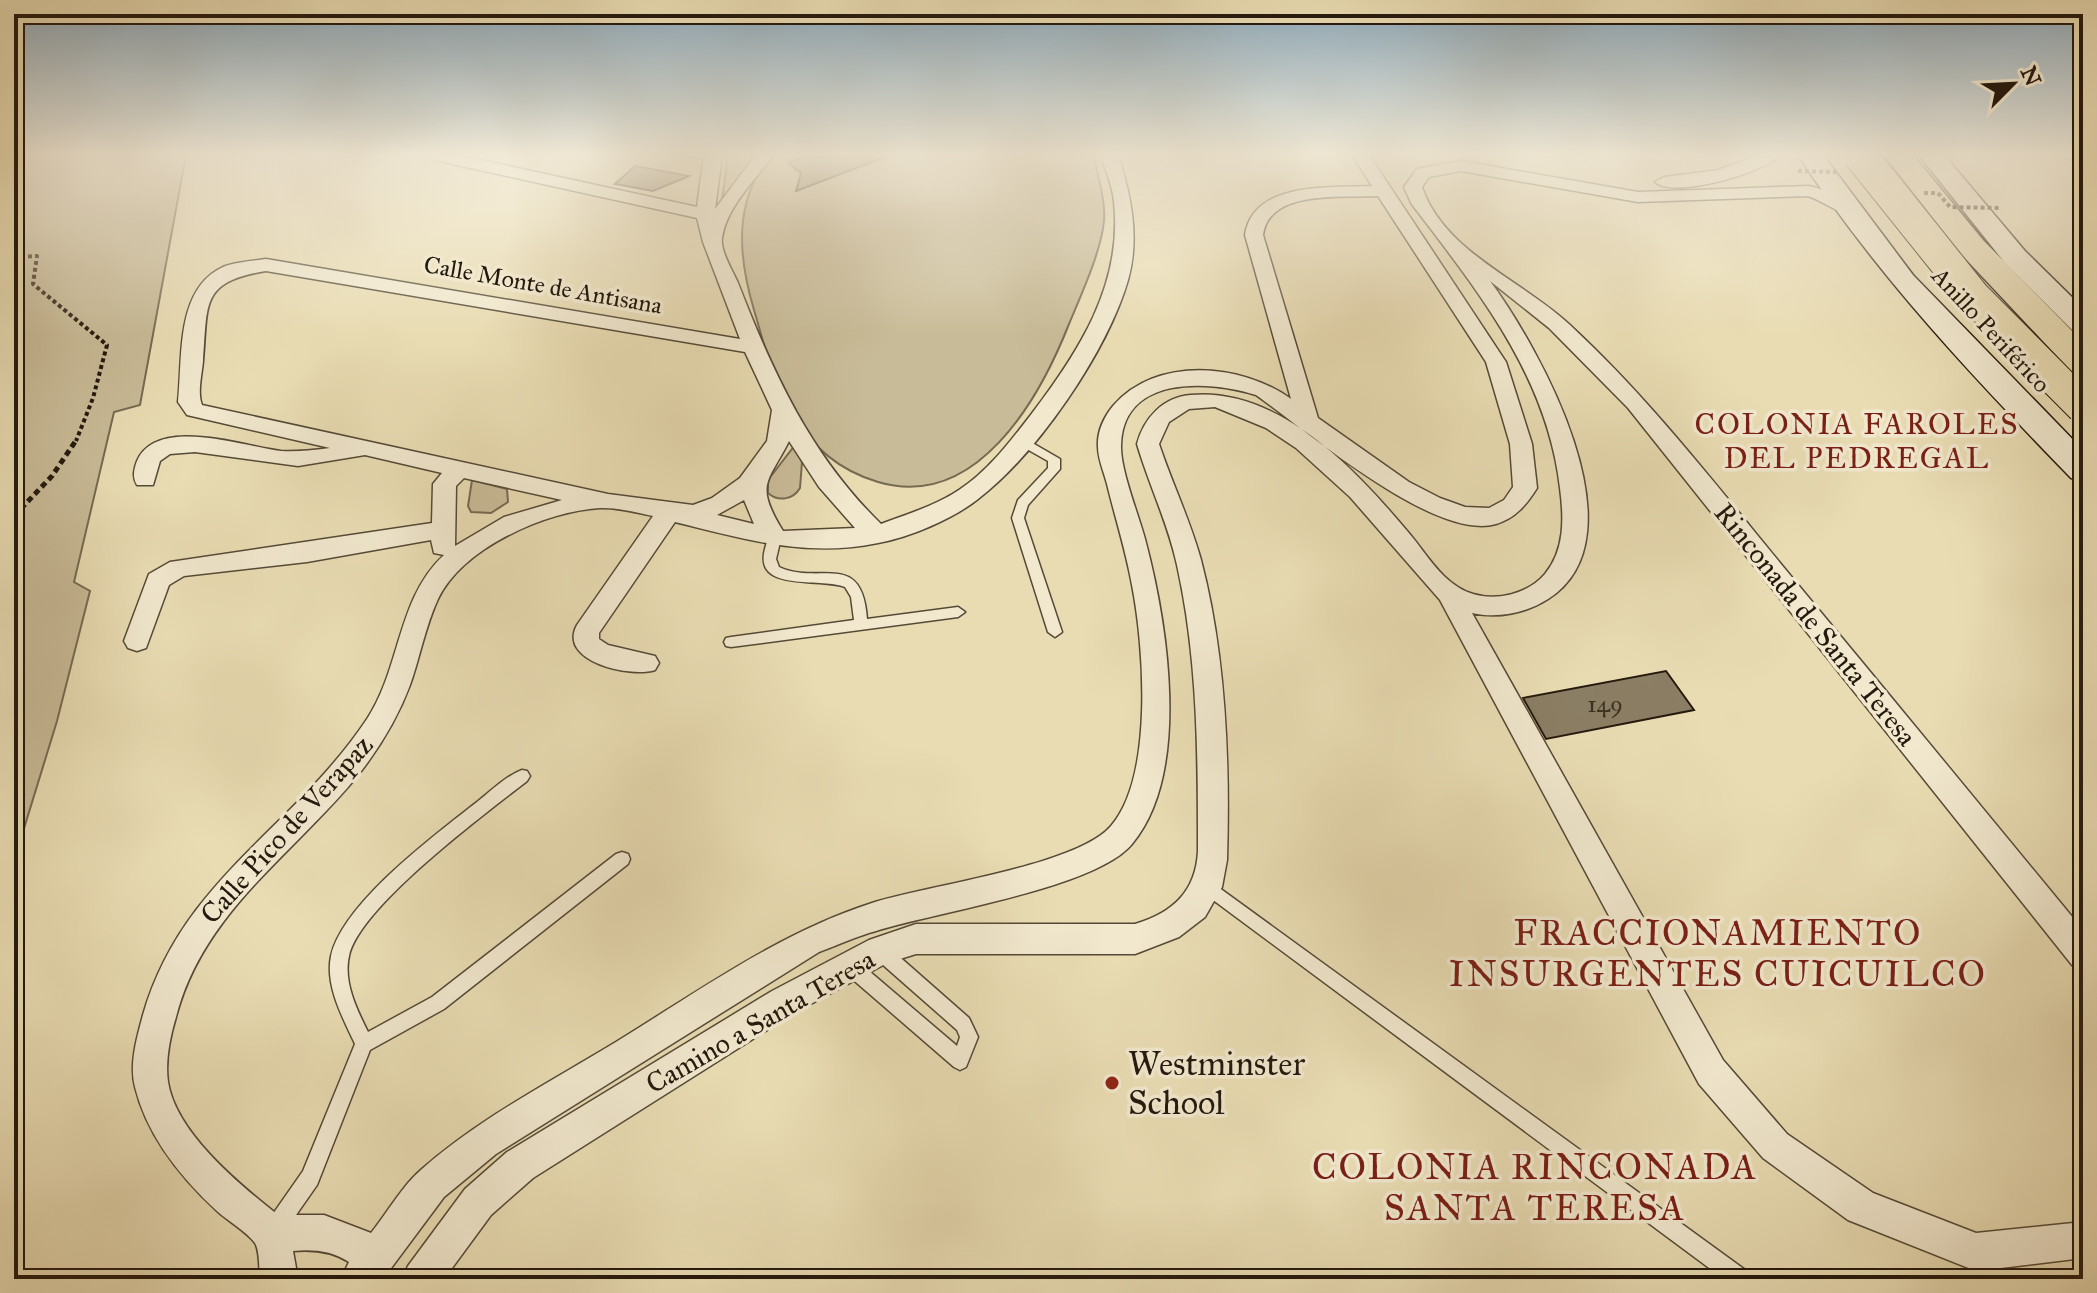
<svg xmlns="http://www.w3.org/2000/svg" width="2097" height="1293" font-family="'IM FELL Great Primer',serif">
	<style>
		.green { fill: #c8bb97; stroke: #766a52; stroke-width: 2 }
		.building { fill: #8a7e64; stroke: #24190e; stroke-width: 2 }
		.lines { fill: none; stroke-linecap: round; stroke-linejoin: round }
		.lane-casing { stroke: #554a37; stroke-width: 3 }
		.street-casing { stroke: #554a37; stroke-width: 3 }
		.secondary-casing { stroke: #24190e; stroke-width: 3 }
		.highway-casing { stroke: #24190e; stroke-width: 3 }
		.path-far1 { stroke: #24190e; stroke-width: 4; stroke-dasharray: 4 3; stroke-linecap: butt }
		.path { stroke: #24190e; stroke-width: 5; stroke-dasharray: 6 4; stroke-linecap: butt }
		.lane { fill: #f1e8ce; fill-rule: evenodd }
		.street { fill: #f1e8ce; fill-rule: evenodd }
		.secondary { fill: #f1e8ce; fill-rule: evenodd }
		.highway { fill: #e9dcb3; fill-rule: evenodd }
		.highway-bridge-casing { stroke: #24190e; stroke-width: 35; stroke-linecap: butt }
		.path-bridge { stroke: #24190e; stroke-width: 4; stroke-dasharray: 4 3; stroke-linecap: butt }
		.highway-bridge { stroke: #e9dcb3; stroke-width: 33 }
		.poi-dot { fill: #8f2418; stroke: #f1e8ce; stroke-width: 3 }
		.labels { text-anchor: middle; stroke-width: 7; stroke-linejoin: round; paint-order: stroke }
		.far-street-label { font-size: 24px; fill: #24190e; stroke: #f1e8ce }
		.number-label { font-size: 24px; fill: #3e3224 }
		.street-label { font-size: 28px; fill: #24190e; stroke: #f1e8ce }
		.neighbourhood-label { font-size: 30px; letter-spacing: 2px; fill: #7a1f14; stroke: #f1e8ce }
		.near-poi-label { font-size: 34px; fill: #24190e; stroke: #f1e8ce; text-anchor: start }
		.near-neighbourhood-label { font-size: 36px; letter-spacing: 2px; fill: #7a1f14; stroke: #f1e8ce }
	</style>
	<rect width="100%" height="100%" fill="#e9dcb3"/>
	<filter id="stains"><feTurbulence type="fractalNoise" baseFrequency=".0025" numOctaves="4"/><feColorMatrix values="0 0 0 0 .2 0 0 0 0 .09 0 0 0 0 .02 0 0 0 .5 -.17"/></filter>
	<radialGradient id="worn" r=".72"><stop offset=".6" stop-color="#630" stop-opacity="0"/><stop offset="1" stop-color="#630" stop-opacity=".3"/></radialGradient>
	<path class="green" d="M14,155H186L140,405L114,412L74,582L90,591L57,721L14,861Z
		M728,155H755L722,200Z
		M771,155H1094C1097,175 1106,201 1104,221C1101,252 1081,295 1069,324C1039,400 976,511 878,482C838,470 814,448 791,413C773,384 764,343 754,310C738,256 733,201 771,155Z
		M795,445L802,462L800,488C793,500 778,502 768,493V480Z
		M472,480L507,489L508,502L491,513L471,512L468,506Z"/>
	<path class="building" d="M809,155H885V157L796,191L801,173L788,163Z
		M635,166L689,176L653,191L615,184Z
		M1666,671L1694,710L1546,739L1523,698Z"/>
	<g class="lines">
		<g class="lane-casing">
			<path id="lane" d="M1022,437L1060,459V469L1028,505L1024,518L1062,632L1055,637L1048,632L1012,518L1018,500L1048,468V461L1018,444L1016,441L1018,438Z
				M775,533L781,538L776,559L779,567C820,586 862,549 867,619L958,607L965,612L958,617L731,647L726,646L724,642L726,638L731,637L854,620L851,597L845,587C821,577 753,593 765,549C767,541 768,537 775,533Z
				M522,770L527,771L530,776L527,781C486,813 359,907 349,956C343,982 357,1010 368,1032L432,997L616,854L622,852L628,854L630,859L628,864L444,1009L370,1050L317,1185L280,1238L273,1241L266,1238L263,1231L266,1224L303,1171L355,1044C343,1018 325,986 331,956C343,903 435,835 477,802C491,791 506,776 522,770Z
				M1207,879L1748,1272L1751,1279H1724L1201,891L1199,886L1201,881Z
				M880,943L886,945L969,1018L978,1037L966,1067L960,1070L954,1067L843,971L840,965L843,959L849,957L855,959L957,1046L960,1037L957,1030L874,957L872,951L874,945Z"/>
		</g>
		<g class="street-casing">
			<path id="street" d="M426,155H458L697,207L704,155H722L715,209L756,155H773C755,181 727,206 722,238C720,251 733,271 738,283C773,373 811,456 881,524C907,514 935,506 959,490C987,472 1009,443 1030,416C1078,353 1123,285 1114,202C1113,186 1105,170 1101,155H1118C1131,195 1140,238 1128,280C1107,352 1037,454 978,499C953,519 910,537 878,543C806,558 744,539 675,522L599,633V639L608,645L655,656L659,663L655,670C631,678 557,662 577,625L653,516C638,513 616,507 600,508C547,511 463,547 438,599C425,627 420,657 410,685C398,717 380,747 359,774C294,854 203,912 176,1017C170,1037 165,1061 168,1082C176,1133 240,1185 278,1215H324L371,1233C387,1213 402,1186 422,1169C480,1118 550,1082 616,1042C699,991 779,933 872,903C928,885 1077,866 1111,826C1154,776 1144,646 1132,585C1126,551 1115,517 1107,484C1104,472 1098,459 1098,447C1097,432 1104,417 1113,406C1156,356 1241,363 1291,399L1245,235C1253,181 1330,188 1372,186L1352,155H1369L1506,362L1532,444L1537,488C1527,504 1516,518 1496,524C1435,542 1306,430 1256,395C1209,380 1123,375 1121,445C1120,469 1138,513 1145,539C1167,622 1192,772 1132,844C1096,888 936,912 876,931C857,936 838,945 819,952L496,1154L444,1197L383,1279H341L349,1262C332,1251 314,1249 293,1251L298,1279H260C259,1270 260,1251 255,1243C247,1232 228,1221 218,1212C181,1178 147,1136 135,1087C129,1064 137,1037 143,1015C182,879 294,829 367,719C401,668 397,598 444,555L434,553L431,540L307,562L184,576L169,585L146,648L137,651L128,648L124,641L149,574L170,562L432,523L433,484L442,473L365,455L298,466L195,452L170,454L160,461L153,485H137C132,477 134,469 137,461C157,415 245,447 281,451C298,452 314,450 330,448L187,415L178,402C183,358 175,289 223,267C235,262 253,261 266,259L740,339L703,242L697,218L434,160ZM1378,196L1486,362L1510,444L1513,487L1504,500L1489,508L1465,507L1440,498L1409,482L1318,418L1263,235C1269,189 1343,198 1378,196ZM266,271L745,352L772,410L767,441L740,478L712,498L693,505L608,494L202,405C197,393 202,374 203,361C208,303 200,282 266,271ZM789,441L819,487L855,528L783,531C754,484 768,483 789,441ZM464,478L562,500L504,517L455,546L456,486ZM744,500L754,524L717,515Z
				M1759,155H1780C1764,173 1673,199 1655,182L1664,177L1719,170Z
				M2060,155H2083V165Z
				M1461,161L1638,192L1809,186L1839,194L1857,209L1848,214C1834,211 1823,201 1808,196L1638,202L1461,171L1429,177L1422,187C1444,252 1522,280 1570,325C1652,401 1719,489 1790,575C1888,693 1985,811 2083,930V969L2072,965L1628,408L1549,328L1490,281C1538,346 1646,537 1548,599C1526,613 1498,619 1472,613L1723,1060L1787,1134L1873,1193L1976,1233L2083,1222V1258L1976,1271L1848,1220L1763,1158L1699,1084L1440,600L1350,497L1296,448L1266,428L1215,407L1189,409L1169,422L1159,444C1172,483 1190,520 1201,560C1226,655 1230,762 1227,860L1222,887L1205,917L1179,937L1135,954H916L887,963L794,1013L533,1178L491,1215L444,1279H402L408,1266L465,1189L507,1152L772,991L869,940L916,924H1135C1173,913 1196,891 1198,851C1198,755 1198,659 1177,565C1168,523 1149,485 1137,444C1144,418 1163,397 1191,395C1279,387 1356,470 1408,532C1427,554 1443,585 1473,594C1497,601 1528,594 1545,574C1565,550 1564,518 1560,488C1547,375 1477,290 1411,203L1404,187L1417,169Z"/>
		</g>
		<g class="secondary-casing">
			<path id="secondary" d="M1798,155H1823L1913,275L2083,450V481L2071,478C1972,376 1876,274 1798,155Z
				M1919,155H1944L2025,251L2083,308V334L2073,331L2005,263Z"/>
		</g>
		<g class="highway-casing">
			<path id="highway" d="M1884,155H1913L1983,240L2083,342V374L2071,371L1961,254Z"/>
		</g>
		<path class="path-far1" d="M14,257L37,256L33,284L107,345L93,398L76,441"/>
		<path class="path" d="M14,516L52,476L77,439"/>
		<use href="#lane" class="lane"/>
		<use href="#street" class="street"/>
		<use href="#secondary" class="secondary"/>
		<use href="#highway" class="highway"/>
		<g class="highway-bridge-casing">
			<path id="highway-bridge" d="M1860,155L1973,296L2083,407"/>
		</g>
		<path class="path-bridge" d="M1798,171L1840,172
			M1924,193H1938L1950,207L2001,208"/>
		<use href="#highway-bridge" class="highway-bridge"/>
	</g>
	<linearGradient id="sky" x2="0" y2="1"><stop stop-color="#8daabc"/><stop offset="0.46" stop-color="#f5efdd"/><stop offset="1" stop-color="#f5efdd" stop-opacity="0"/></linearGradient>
	<rect width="2097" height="336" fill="url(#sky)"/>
	<circle class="poi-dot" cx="1112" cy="1083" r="8"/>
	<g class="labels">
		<g class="far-street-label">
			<text transform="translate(543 285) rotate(10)" y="8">Calle Monte de Antisana</text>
			<text transform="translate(1991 330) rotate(47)" y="8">Anillo Periférico</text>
		</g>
		<g class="number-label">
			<text x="1605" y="712">149</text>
		</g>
		<g class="street-label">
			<text transform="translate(1816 624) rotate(51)" y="10">Rinconada de Santa Teresa</text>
			<text transform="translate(286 829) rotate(-48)" y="10">Calle Pico de Verapaz</text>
			<text transform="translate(760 1021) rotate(-30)" y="10">Camino a Santa Teresa</text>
		</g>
		<g class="neighbourhood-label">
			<text x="1857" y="434">COLONIA FAROLES<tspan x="1857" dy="34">DEL PEDREGAL</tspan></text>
		</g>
		<g class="near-poi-label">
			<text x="1128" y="1075">Westminster<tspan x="1128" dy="39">School</tspan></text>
		</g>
		<g class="near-neighbourhood-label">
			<text x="1718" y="945">FRACCIONAMIENTO<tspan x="1718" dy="41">INSURGENTES CUICUILCO</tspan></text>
			<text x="1535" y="1179">COLONIA RINCONADA<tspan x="1535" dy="41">SANTA TERESA</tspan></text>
		</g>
	</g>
	<rect width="2097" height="1293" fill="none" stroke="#e9dcb3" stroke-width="48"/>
	<rect x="16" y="16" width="2065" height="1261" fill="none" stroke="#24190e" stroke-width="4"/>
	<rect x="24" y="24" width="2049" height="1245" fill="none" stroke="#24190e" stroke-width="2"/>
	<g transform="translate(2013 84) rotate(66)" stroke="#f1e8ce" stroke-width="6" paint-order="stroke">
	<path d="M0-6L14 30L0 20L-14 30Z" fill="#24190e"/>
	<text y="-12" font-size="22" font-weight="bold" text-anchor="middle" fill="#24190e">N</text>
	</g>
	<rect width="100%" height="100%" filter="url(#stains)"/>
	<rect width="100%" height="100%" fill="url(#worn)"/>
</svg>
